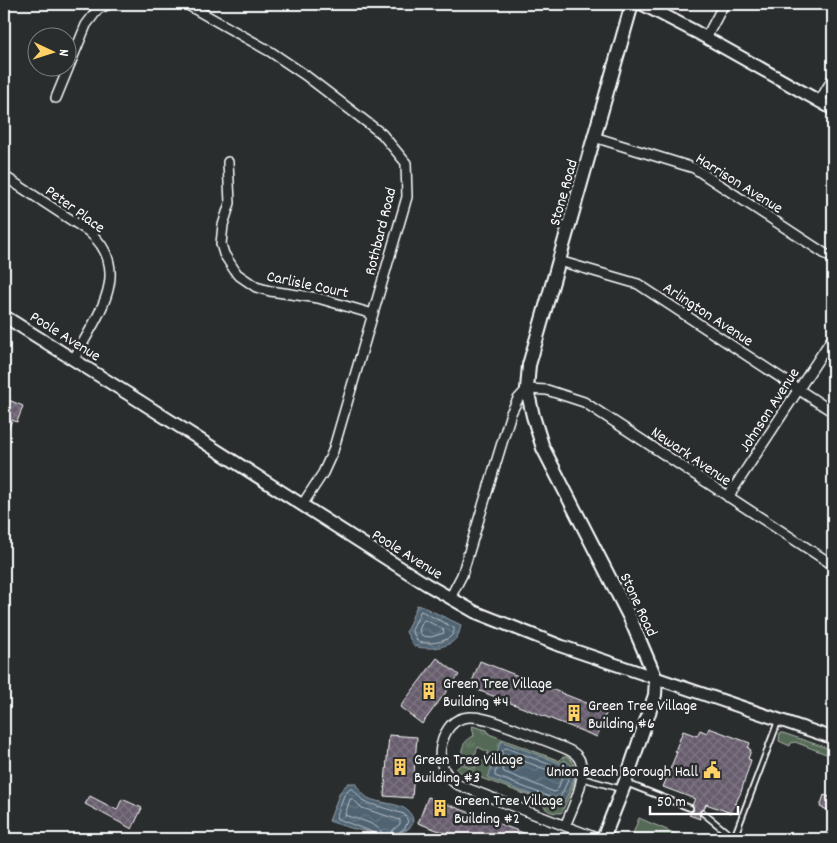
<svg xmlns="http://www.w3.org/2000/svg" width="837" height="843" font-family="Dekko,sans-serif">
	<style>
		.grass { fill: url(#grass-tufts); stroke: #aab4aa }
		.park { fill: #546a56; stroke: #aab4aa }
		.water { fill: url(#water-waves); stroke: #95a1aa }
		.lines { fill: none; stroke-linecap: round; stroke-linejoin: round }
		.shore { stroke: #b9c1c7; stroke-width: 1 }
		.building { fill: url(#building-cross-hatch); stroke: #fff }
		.service-casing { stroke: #fff; stroke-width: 8 }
		.minor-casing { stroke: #fff; stroke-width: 12 }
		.tertiary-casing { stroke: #fff; stroke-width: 15 }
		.secondary-casing { stroke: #fff; stroke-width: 16 }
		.service { stroke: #2a2d2e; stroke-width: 4.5 }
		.minor { stroke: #2a2d2e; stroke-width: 9 }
		.tertiary { stroke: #2a2d2e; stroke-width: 11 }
		.secondary { stroke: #2a2d2e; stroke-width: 12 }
		.labels { text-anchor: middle; stroke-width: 5; stroke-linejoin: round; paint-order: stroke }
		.street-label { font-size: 16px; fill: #fff; stroke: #2a2d2e }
		.poi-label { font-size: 16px; fill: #fff; stroke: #2a2d2e; text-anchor: start }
	</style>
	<defs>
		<pattern id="grass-tufts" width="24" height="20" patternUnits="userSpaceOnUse" patternTransform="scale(1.25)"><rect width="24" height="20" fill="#546a56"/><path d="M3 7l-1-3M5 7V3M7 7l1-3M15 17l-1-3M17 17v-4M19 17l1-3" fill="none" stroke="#6e806f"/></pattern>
		<pattern id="water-waves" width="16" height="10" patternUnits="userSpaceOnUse" patternTransform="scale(1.25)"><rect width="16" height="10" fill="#4f6372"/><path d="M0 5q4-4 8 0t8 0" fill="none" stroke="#697a87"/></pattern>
		<pattern id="building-cross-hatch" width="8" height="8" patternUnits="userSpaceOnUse" patternTransform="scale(1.25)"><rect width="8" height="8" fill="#675d6d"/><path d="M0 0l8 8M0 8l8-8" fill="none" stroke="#7e7583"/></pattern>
	</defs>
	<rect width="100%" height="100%" fill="#2a2d2e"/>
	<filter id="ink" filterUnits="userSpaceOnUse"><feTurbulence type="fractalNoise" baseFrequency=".02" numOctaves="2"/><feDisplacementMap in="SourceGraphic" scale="10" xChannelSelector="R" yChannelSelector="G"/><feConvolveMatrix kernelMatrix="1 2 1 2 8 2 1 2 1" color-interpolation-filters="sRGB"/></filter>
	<g filter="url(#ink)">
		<path class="grass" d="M472,726L487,730L489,734L560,761L561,758C566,756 568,756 571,760C582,775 569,795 563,810L561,813C552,813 546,812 543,804V801L473,775L468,777L456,769L462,764L470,768L476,767L480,760L484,761L488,752L478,747L474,757L478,759L476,764L471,766L464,763C459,752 462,741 474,736Z
			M780,733H783L830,749L829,753L826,754L795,742L791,743L790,746L779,741Z"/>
		<path class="park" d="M639,818L688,839H631Z"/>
		<path class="water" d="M417,605L421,606L461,625C460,630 459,634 457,637C449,649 426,650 414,646L406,632Z
			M501,741L562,764L564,760C583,768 570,788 564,802L557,804L552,803L488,778Z
			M348,783H355C358,788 363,795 368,798C379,804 398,802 408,811C412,815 414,819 412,825C400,843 350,829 329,821L340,792Z"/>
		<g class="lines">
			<path class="shore" d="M421,611L454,628C456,642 428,645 418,642L412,631Z
				M425,620L443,629L444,633L431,637L422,636L419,630L423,621Z
				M506,748L559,768H568V780L560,798H553L495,776V773L503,750Z
				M510,756L561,775L562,778L557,791L554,792L504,772L503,770L507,758Z
				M377,839L374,833L336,818L344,795L350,789H353L364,802L404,814L408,821L405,828L397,834L396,839
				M384,839C383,823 358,820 345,815L350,799H353L362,808L400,820V824L392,831L390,839"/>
		</g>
		<path class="building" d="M4,398L23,406L17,422L12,420L4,440Z
			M437,658L459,675L422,724L400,707Z
			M480,661L607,711L597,737L470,687Z
			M709,728L750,743L748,748L751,750L748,759L751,760L741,792L731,813L706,804L704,809L699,812L700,819L689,815L694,810L692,805L695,799L663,787L677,752L675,751L683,731L697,736L700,730L707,733Z
			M389,735L417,737L412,798L384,796Z
			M824,795L833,798V812L820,807Z
			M90,796L117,810L122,799L142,808L132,829L85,804Z
			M428,797L537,838L536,839H461L418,823Z"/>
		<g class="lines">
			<g class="service-casing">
				<path id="service" d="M582,778L621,789
					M626,783L690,808
					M703,813L734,838L779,719"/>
			</g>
			<g class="minor-casing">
				<path id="minor" d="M186,4L271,52L305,75L382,134L406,163L407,197L333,451L323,473L302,505
					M706,38L724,4
					M56,98L86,25L98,9L109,4
					M819,102L833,78
					M594,137L694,168L833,259
					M228,162L230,203L223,225L221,244L224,254L237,274L256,287L270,291L318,298L373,314
					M4,176L88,231C135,270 96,317 74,359
					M559,261L638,284L833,412
					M728,497L833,337
					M450,598L462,575L511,413L518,399L527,389L547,390L584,402L833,565
					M565,826C572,809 591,772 577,756C574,752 569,750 564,748C547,741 530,735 513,728C484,718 451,703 441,746C438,762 444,774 456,784L599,839"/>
			</g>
			<g class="tertiary-casing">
				<path id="tertiary" d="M642,4L696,32L833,109
					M4,316L141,402L426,584L475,612L561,646L833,738"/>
			</g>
			<g class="secondary-casing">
				<path id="secondary" d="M603,839L625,783L655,695L656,679L630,618L543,448L533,416L527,389L529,365L538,334L632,4"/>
			</g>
			<use href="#service" class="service"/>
			<use href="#minor" class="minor"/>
			<use href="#tertiary" class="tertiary"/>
			<use href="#secondary" class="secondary"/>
		</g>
	</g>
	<defs>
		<g id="building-bare" transform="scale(1.35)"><path d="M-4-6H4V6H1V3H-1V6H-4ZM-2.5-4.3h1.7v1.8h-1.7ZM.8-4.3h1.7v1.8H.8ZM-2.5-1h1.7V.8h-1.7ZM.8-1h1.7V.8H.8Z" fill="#ffd166" stroke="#2a2d2e" stroke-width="2.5" paint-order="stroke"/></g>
		<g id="civic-bare" transform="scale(1.35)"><path d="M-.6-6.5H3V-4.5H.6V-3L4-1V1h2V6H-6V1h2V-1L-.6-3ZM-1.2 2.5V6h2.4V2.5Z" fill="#ffd166" stroke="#2a2d2e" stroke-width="2.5" paint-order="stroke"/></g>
	</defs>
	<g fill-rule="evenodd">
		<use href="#building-bare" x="429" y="691"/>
		<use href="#building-bare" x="574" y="713"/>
		<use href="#building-bare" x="400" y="767"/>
		<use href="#civic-bare" x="712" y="770"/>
		<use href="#building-bare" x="440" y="808"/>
	</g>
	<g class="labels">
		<g class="street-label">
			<text transform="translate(740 182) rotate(32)" y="6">Harrison Avenue</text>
			<text transform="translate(562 192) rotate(-74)" y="6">Stone Road</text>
			<text transform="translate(76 208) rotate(36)" y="6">Peter Place</text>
			<text transform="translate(379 231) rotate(-76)" y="6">Rothbard Road</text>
			<text transform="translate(308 283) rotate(12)" y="6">Carlisle Court</text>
			<text transform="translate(709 313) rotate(33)" y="6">Arlington Avenue</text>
			<text transform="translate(66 335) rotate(32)" y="6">Poole Avenue</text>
			<text transform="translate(768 409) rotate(-57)" y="6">Johnson Avenue</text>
			<text transform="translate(692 455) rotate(34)" y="6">Newark Avenue</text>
			<text transform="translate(408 553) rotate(32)" y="6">Poole Avenue</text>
			<text transform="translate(640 604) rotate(65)" y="6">Stone Road</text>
		</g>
		<g class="poi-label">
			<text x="443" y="688">Green Tree Village<tspan x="443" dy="18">Building #4</tspan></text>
			<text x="588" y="710">Green Tree Village<tspan x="588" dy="18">Building #6</tspan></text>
			<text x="414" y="764">Green Tree Village<tspan x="414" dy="18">Building #3</tspan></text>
			<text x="698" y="776" text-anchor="end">Union Beach Borough Hall</text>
			<text x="454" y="805">Green Tree Village<tspan x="454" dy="18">Building #2</tspan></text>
		</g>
	</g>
	<rect width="837" height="843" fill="none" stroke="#2a2d2e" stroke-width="20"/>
	<rect x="10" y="10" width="817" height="823" fill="none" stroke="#fff" stroke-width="2" filter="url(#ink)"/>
	<g transform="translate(52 52) rotate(94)"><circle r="24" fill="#2a2d2e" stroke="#7f8182"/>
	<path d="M0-4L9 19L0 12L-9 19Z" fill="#ffd166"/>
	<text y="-8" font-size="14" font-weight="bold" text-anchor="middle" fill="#ffffff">N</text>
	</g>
	<path d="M650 806v8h88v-8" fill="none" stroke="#ffffff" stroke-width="2.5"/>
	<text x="657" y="806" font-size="15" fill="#ffffff" stroke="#2a2d2e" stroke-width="4" paint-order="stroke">50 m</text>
</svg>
